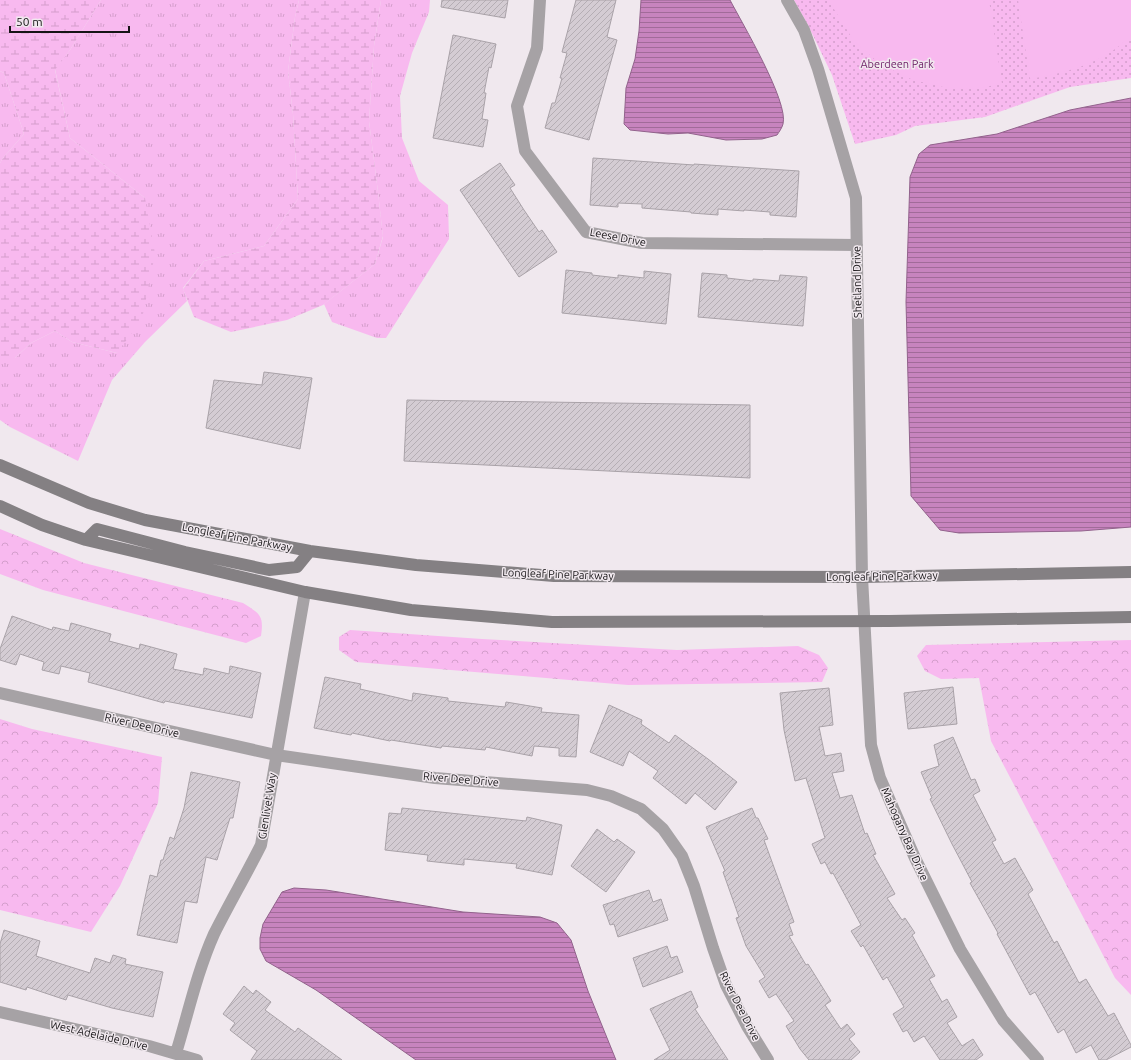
<svg xmlns="http://www.w3.org/2000/svg" width="1131" height="1060" font-family="Ubuntu,sans-serif">
	<style>
		.grass { fill: url(#grass-tufts) }
		.forest { fill: url(#forest-crowns) }
		.wetland { fill: url(#wetland-marsh) }
		.park { fill: url(#park-dots) }
		.garden { fill: #f8b9ef }
		.water { fill: url(#water-rules); stroke: #92628c }
		.building { fill: url(#building-hatch); stroke: #a9a2a8 }
		.lines { fill: none; stroke-linecap: round; stroke-linejoin: round }
		.minor { stroke: #a6a2a5; stroke-width: 12 }
		.secondary { stroke: #848083; stroke-width: 12 }
		.labels { text-anchor: middle; stroke-width: 3; stroke-linejoin: round; paint-order: stroke }
		.park-label { font-size: 11px; fill: #6d1e66; stroke: #f0e8ee }
		.street-label { font-size: 11px; fill: #161416; stroke: #f0e8ee }
	</style>
	<defs>
		<pattern id="grass-tufts" width="24" height="20" patternUnits="userSpaceOnUse"><rect width="24" height="20" fill="#f8b9ef"/><path d="M3 7l-1-3M5 7V3M7 7l1-3M15 17l-1-3M17 17v-4M19 17l1-3" fill="none" stroke="#d49ecc"/></pattern>
		<pattern id="forest-crowns" width="20" height="18" patternUnits="userSpaceOnUse"><rect width="20" height="18" fill="#f8b9ef"/><path d="M2 6a3 3 0 1 1 6 0M12 15a3 3 0 1 1 6 0" fill="none" stroke="#d49ecc"/></pattern>
		<pattern id="wetland-marsh" width="20" height="14" patternUnits="userSpaceOnUse"><rect width="20" height="14" fill="#f8b9ef"/><path d="M1 5h8M5 5V1M11 12h8M15 12V8" fill="none" stroke="#d49ecc"/></pattern>
		<pattern id="park-dots" width="8" height="8" patternUnits="userSpaceOnUse"><rect width="8" height="8" fill="#f8b9ef"/><path d="M2 2h.1M6 6h.1" fill="none" stroke="#d49ecc" stroke-width="1.8" stroke-linecap="round"/></pattern>
		<pattern id="water-rules" width="6" height="5" patternUnits="userSpaceOnUse"><rect width="6" height="5" fill="#c784be"/><path d="M0 2.5h6" fill="none" stroke="#a16b99"/></pattern>
		<pattern id="building-hatch" width="6" height="6" patternUnits="userSpaceOnUse"><rect width="6" height="6" fill="#d4ccd3"/><path d="M-1 1l2-2M0 6l6-6M5 7l2-2" fill="none" stroke="#b5aeb4"/></pattern>
	</defs>
	<rect width="100%" height="100%" fill="#f0e8ee"/>
	<path class="grass" d="M101,0H299L295,17L288,71L293,114L298,199L264,246L204,261L183,288L187,301L145,342L112,380L78,461L10,427L0,420V358H15L31,343L55,331L72,342L117,353L145,198L70,138L55,69L70,50Z
		M381,0H430L429,12L412,53L400,96L402,138L419,181L448,205L449,239L386,338H377L332,322L324,304L375,264L383,237L378,192L369,121L374,46Z
		M0,71L4,73L5,76L24,134L3,158L0,163Z"/>
	<path class="forest" d="M0,529L84,563L243,603C260,614 264,615 261,636L246,643L43,590L0,574Z
		M350,630L482,639L677,650L798,646L819,655L828,668L822,682L628,685L356,662L339,650V637Z
		M1131,640V995L1115,978L991,741L979,678L941,679L925,671L917,656L926,645Z
		M0,719L32,729L162,757L158,803L120,886L91,932L0,910Z"/>
	<path class="wetland" d="M0,0H101L70,50L55,70L70,138L145,198L155,254L142,319L117,353L72,342L55,331L31,343L15,358H0V163L3,158L24,134L5,76L4,73L0,71Z
		M299,0H381L374,46L369,121L378,192L383,236L375,264L323,305L287,320L231,332L194,317L183,289L204,261L264,246L298,199L293,114L288,71L295,17Z"/>
	<path class="park" d="M794,0H1131V78L1070,87L985,117L915,126L896,135L855,144L832,75L808,25Z"/>
	<path class="garden" d="M830,0H989L1002,84L972,89L943,87L913,80L880,64L854,41L832,6Z
		M1018,0H1131V35C1105,63 1066,73 1030,79Z"/>
	<path class="water" d="M641,0H730C742,23 789,102 783,124C782,128 779,132 777,135L762,139L726,140L688,133L668,134L630,130L624,124L626,88L635,59L639,31Z
		M1131,98V527L1081,531L959,533L940,530L911,496L906,302L910,177L919,154L930,145L997,134L1070,110Z
		M294,888L326,890L463,912L540,917L557,923L571,940L588,991L616,1060H416L316,990L266,961L260,949V938L263,924L282,892Z"/>
	<path class="building" d="M442,0H508L505,18L441,7Z
		M576,0H616L607,37L617,40L589,140L545,128L552,103H555L562,78H560L567,53L562,52Z
		M453,35L496,44L491,68L489,67L484,93H486L482,119L488,120L483,147L433,138Z
		M593,158L694,165V164L799,171L796,217L770,215V212L744,210V211L718,209V215L691,213V212L642,208V204L618,203V207L590,205Z
		M500,163L515,185L510,188L524,210L539,232L542,230L557,252L519,277L460,190Z
		M566,270L592,273V275L618,278V275L644,278V271L671,274L666,324L562,313Z
		M702,273L727,275V278L753,281V279L779,281L780,275L807,277L803,326L698,317Z
		M264,372L312,378L300,449L206,428L214,380L262,385Z
		M407,400L750,405V478L404,461Z
		M12,616L52,630L53,627L69,631L71,623L111,634L109,641L139,649L140,644L177,654L173,669L203,675L204,668L229,674L230,666L261,673L252,718L165,701L164,703L128,693L88,682L90,673L61,666L59,674L42,670L44,662L20,654L16,665L0,660V649Z
		M325,677L361,684L360,689L412,701L413,693L448,698V701L505,707L506,702L542,708L541,712L579,715L576,757L559,756V748L534,746L532,756L486,747L485,750L442,746L441,748L391,740L390,741L352,733L351,735L314,728Z
		M953,687L957,724L908,729L904,693Z
		M829,688L833,725L819,727L825,756L841,753L844,771L832,773L840,798L852,795L865,834L867,833L876,854L873,855L895,894L887,898L902,920L905,918L915,933L912,935L935,976L929,979L942,1002L947,999L957,1017L947,1023L962,1046L973,1039L983,1055L976,1060H940L924,1036L914,1042L907,1030L903,1032L893,1014L904,1007L887,977L883,980L863,945L861,947L851,931L861,925L833,873L831,874L825,862L821,864L812,844L825,838L806,778L795,781L784,730L780,693Z
		M609,705L642,720L641,724L669,743L675,735L708,759L737,782L715,810L695,793L686,804L653,778L658,771L629,751L623,766L590,752Z
		M953,737L971,780L975,779L980,791L973,795L996,840L992,842L1004,864L1015,858L1033,890L1028,894L1054,943L1057,941L1079,983L1086,979L1108,1016L1114,1013L1131,1045V1047L1106,1060H1099L1091,1045L1076,1053L1064,1029L1058,1033L1035,992L1030,995L997,934L998,933L970,883L972,882L952,844L930,799L932,798L921,772L939,766L934,745Z
		M191,772L240,782L233,818H230L217,860L206,857L197,903L185,901L177,943L137,935L150,875L157,877L161,860H163L170,837L174,839L184,808Z
		M402,808L526,821L527,817L562,825L552,875L516,868L517,864L464,859V865L427,861L428,855L385,850L389,813L401,814Z
		M752,808L756,818H758L768,839L764,840L794,922L789,924L793,935L789,936L806,965L808,964L831,1001L825,1005L841,1029L847,1024L855,1034L849,1039L860,1052L851,1060H809L800,1049L786,1026L794,1021L776,994L769,998L759,981L765,977L746,946L736,918L739,917L723,872L725,871L706,827Z
		M597,829L614,842L617,839L635,852L606,892L571,866Z
		M649,890L653,902L661,899L668,920L618,937L614,924L610,925L603,905Z
		M4,930L40,941L36,956L90,973L95,958L110,963L113,955L126,959L125,964L163,972L153,1017L112,1008L68,995L66,1000L27,987L26,990L0,982V944Z
		M667,946L671,958L677,956L683,972L643,987L633,958Z
		M244,986L253,994L256,990L271,1002L265,1010L295,1032L298,1028L342,1060H251L257,1051L230,1030L235,1023L223,1014Z
		M691,991L698,1007L695,1009L728,1060H654L670,1050L650,1009Z"/>
	<g class="lines">
		<path class="minor" d="M540,0L537,48L517,106L525,151L586,232L642,243L857,245
			M787,0L804,30L818,69L856,198L862,577L871,745L880,778L915,858L960,949L1003,1020L1038,1060
			M0,693L276,755L435,778L587,790L611,796L641,809L663,829L682,856L694,886L713,948L726,985L747,1026L768,1060
			M0,1012L149,1046L197,1060
			M176,1053C188,1014 197,972 214,934C229,904 246,875 261,845L305,592"/>
		<path class="secondary" d="M0,465L89,503L145,520L310,551L416,565L554,576L862,577L1131,572
			M0,506L42,525L86,540L305,592L411,610L552,622L889,621L1131,617
			M86,540L97,529L185,552L269,570L297,567L310,551"/>
	</g>
	<g class="labels">
		<g class="park-label">
			<text x="897" y="68">Aberdeen Park</text>
		</g>
		<g class="street-label">
			<text transform="translate(618 237) rotate(11)" y="4">Leese Drive</text>
			<text transform="translate(857 282) rotate(-91)" y="4">Shetland Drive</text>
			<text transform="translate(237 537) rotate(11)" y="4">Longleaf Pine Parkway</text>
			<text transform="translate(558 574) rotate(2)" y="4">Longleaf Pine Parkway</text>
			<text transform="translate(882 576) rotate(-1)" y="4">Longleaf Pine Parkway</text>
			<text transform="translate(142 725) rotate(13)" y="4">River Dee Drive</text>
			<text transform="translate(461 779) rotate(5)" y="4">River Dee Drive</text>
			<text transform="translate(267 806) rotate(-81)" y="4">Glenlivet Way</text>
			<text transform="translate(905 834) rotate(66)" y="4">Mahogany Bay Drive</text>
			<text transform="translate(740 1006) rotate(63)" y="4">River Dee Drive</text>
			<text transform="translate(99 1035) rotate(13)" y="4">West Adelaide Drive</text>
		</g>
	</g>
	<path d="M10 26v6h119v-6" fill="none" stroke="#161416" stroke-width="2"/>
	<text x="16" y="26" font-size="12" fill="#161416" stroke="#f0e8ee" stroke-width="3" paint-order="stroke">50 m</text>
</svg>
